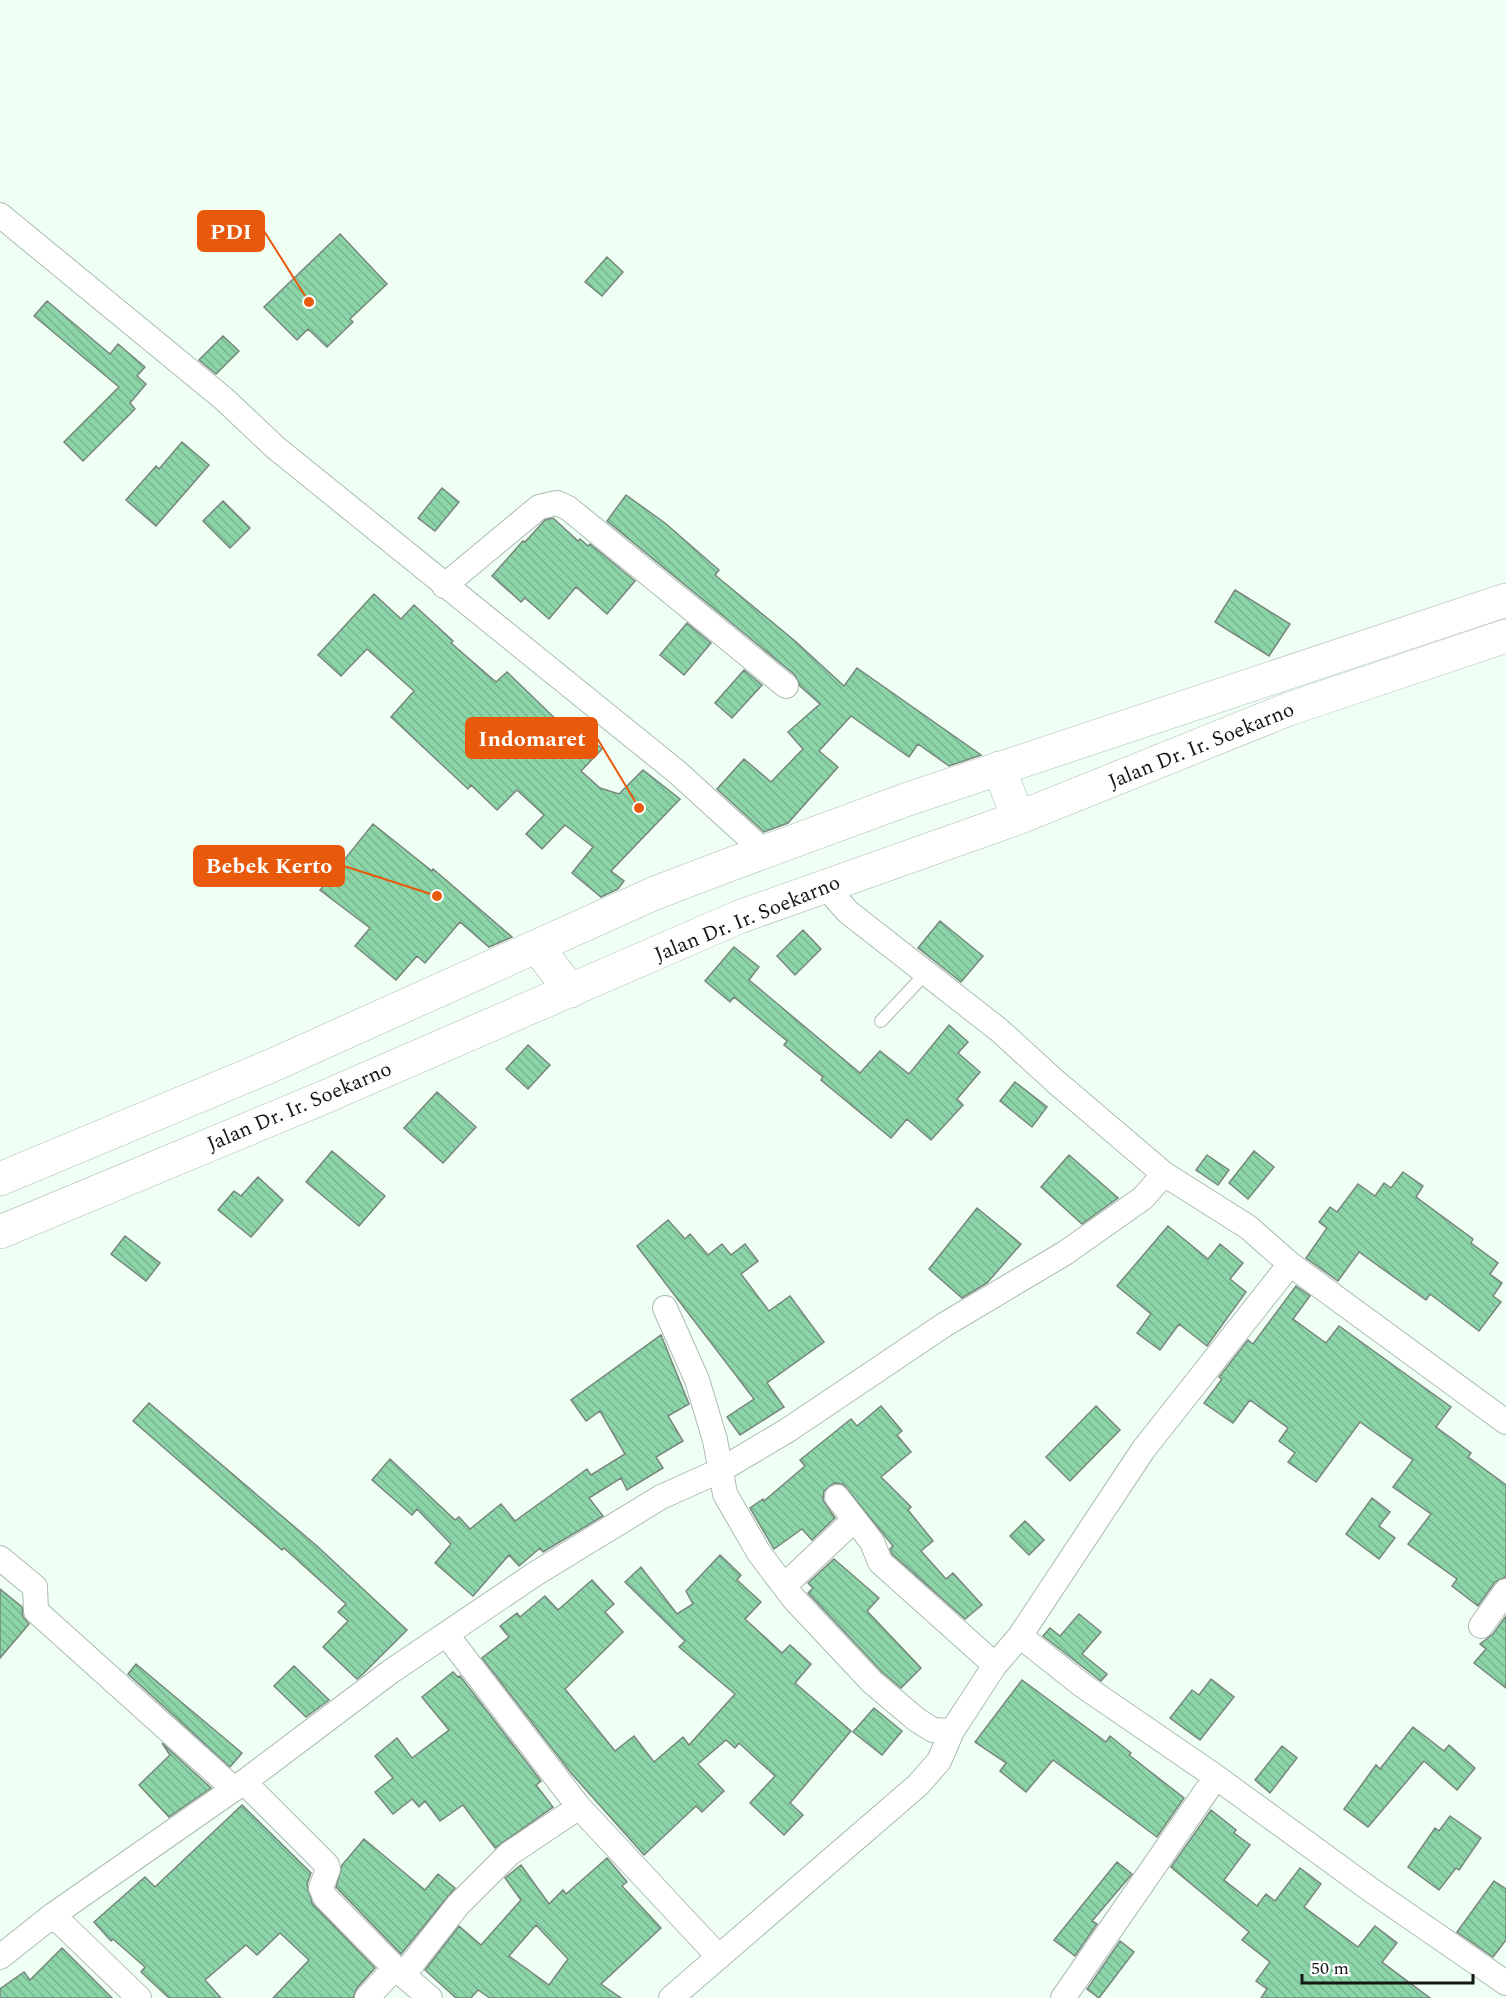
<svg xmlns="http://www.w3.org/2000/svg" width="1506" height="1998" font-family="Spectral,serif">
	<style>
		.building { fill: url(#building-back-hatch); stroke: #78867d; stroke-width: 1.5; fill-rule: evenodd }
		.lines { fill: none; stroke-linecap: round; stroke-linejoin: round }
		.lane-casing { stroke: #abbbb1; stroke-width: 14 }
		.street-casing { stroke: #abbbb1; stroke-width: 26 }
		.secondary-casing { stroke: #abbbb1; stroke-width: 34 }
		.lane { stroke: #fff; stroke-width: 12 }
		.street { stroke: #fff; stroke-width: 24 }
		.secondary { stroke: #fff; stroke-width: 33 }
		.labels { text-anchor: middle; stroke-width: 4.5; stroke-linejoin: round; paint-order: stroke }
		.street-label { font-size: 21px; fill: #141916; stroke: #fff }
		.leader { fill: none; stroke: #e8590c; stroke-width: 2 }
		.callout-dot { fill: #e8590c; stroke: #fff; stroke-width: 2 }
		.callout { fill: #e8590c; stroke: #e8590c; stroke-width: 2 }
		.callout-label { font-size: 22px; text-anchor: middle; font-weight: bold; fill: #fff }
	</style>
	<defs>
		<pattern id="building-back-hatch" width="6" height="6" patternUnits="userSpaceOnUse" patternTransform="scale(1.5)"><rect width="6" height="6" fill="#8cd5a9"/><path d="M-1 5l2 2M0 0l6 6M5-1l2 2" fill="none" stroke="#78b691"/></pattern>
	</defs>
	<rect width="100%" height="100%" fill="#effff4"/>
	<path class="building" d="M340,234L387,284L350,319L353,322L327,347L308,329L297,340L264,307Z
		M607,257L623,272L602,296L585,282Z
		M47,301L110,354L118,344L145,367L137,376L146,384L130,403L135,409L83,461L64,442L119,387L34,316Z
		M223,336L239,351L216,374L199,360Z
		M182,442L209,465L156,526L126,500L156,466L159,469Z
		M442,488L459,502L435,531L418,518Z
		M626,495L665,523L719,570L715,575L795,641L844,686L857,668L981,755L949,766L918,744L909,757L851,716L819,751L838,767L788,823L764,832L717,789L744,759L771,782L803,749L788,732L820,704L800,686L795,675L607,521Z
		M223,501L250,528L230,548L203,521Z
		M553,518L578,541L580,539L588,546L590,544L635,581L607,614L576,587L549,619L525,598L521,602L492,576L523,541L525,542L545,520Z
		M1235,590L1290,624L1269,656L1215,622Z
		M374,594L401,619L414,605L453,641L451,643L496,682L507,672L568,731L575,724L602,749L581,771L600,788L619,794L643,770L680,799L611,871L624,881L618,889L601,897L572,873L593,847L565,825L542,849L526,834L544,815L517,790L497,810L471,785L468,789L391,717L414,691L367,649L341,676L318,655Z
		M687,623L711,643L684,675L660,655Z
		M744,670L762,685L732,718L715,703Z
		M373,824L432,871L433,869L512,937L489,947L460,922L425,963L417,956L396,980L355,946L370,928L320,890Z
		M940,921L983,956L961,982L918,948Z
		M803,930L821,949L795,975L777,956Z
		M734,947L759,967L749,980L860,1073L880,1051L909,1074L949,1025L968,1042L958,1053L980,1072L957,1099L963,1105L931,1140L907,1119L891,1138L821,1080L823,1077L784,1045L787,1041L734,997L730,1002L705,981Z
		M528,1045L550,1065L528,1089L506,1069Z
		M1015,1082L1047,1107L1032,1127L1000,1101Z
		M437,1092L476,1127L443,1163L404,1128Z
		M332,1151L385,1196L359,1226L306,1182Z
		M1254,1151L1274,1167L1248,1199L1229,1183Z
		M1069,1155L1118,1198L1082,1224L1041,1187Z
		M1207,1155L1229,1170L1218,1185L1196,1170Z
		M1403,1172L1423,1186L1416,1197L1473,1239L1471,1243L1498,1263L1490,1274L1502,1283L1493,1296L1501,1302L1479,1331L1430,1294L1426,1300L1359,1252L1338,1281L1306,1258L1327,1228L1319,1222L1330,1207L1337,1212L1358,1184L1375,1196L1384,1183L1391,1188Z
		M258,1177L283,1200L251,1237L218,1210L234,1191L241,1196Z
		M977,1208L1021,1244L987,1283L962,1298L929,1269Z
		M668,1220L685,1239L690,1234L708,1255L722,1244L731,1255L745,1244L758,1261L741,1274L769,1311L790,1296L824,1342L767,1383L784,1407L740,1435L727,1417L754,1399L637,1246Z
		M1168,1226L1208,1259L1220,1244L1243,1263L1230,1279L1246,1292L1207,1346L1179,1324L1160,1350L1137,1333L1151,1314L1117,1286Z
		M125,1236L160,1263L146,1281L111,1254Z
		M1296,1286L1310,1296L1293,1319L1326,1343L1339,1326L1451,1407L1436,1427L1471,1453L1468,1457L1506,1485V1577L1495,1582L1478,1606L1452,1586L1457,1579L1408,1544L1431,1514L1393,1487L1413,1460L1360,1422L1316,1482L1288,1462L1295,1453L1279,1441L1288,1428L1250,1400L1233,1423L1204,1403L1222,1379L1219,1377L1248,1340L1253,1344Z
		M661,1335L689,1404L668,1416L683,1441L656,1457L663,1468L627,1490L621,1478L589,1498L603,1516L543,1552L540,1548L519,1566L509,1555L473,1596L435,1563L451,1544L417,1509L412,1515L372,1480L390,1459L455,1520L459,1517L470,1529L501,1504L515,1521L587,1469L591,1475L625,1454L600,1411L586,1421L571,1400Z
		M149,1403L317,1546L407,1630L362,1675L357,1679L323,1647L348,1621L338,1612L346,1604L284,1548L282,1550L133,1421Z
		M881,1406L902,1431L897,1435L911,1452L881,1477L911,1507L908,1510L933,1541L921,1551L946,1579L953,1573L982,1605L965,1619L892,1554L890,1549L893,1546L843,1484L834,1483L824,1491L823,1500L835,1518L812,1540L802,1529L774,1549L750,1508L763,1499L764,1501L805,1466L800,1460L851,1419L857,1426Z
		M1096,1406L1120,1430L1070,1481L1046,1457Z
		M1372,1498L1390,1512L1379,1526L1395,1538L1379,1559L1346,1534Z
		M1025,1521L1044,1540L1029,1555L1010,1536Z
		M720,1555L741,1575L737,1580L761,1602L745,1619L782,1653L790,1645L811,1664L795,1683L851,1731L790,1803L803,1815L784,1835L750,1803L775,1776L739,1743L735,1748L726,1740L698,1764L724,1791L702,1812L696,1806L644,1855L571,1773L482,1658L509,1637L500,1626L517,1613L520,1617L545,1596L558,1610L592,1580L614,1604L605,1612L623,1632L565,1689L615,1751L634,1736L654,1762L683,1737L689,1745L735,1694L679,1647L685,1641L625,1582L641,1567L677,1614L693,1604L686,1591Z
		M834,1559L879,1598L867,1611L921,1668L901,1688L882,1672L808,1593L813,1588L808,1583Z
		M0,1589L22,1607L23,1617L29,1624L0,1658Z
		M1079,1614L1101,1632L1082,1654L1107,1674L1101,1681L1043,1636L1050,1628L1060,1636Z
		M1506,1616V1688L1474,1663L1486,1649L1480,1644L1493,1634Z
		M136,1664L242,1753L230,1767L128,1674Z
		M294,1666L329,1700L306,1717L274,1686Z
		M453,1672L458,1677L460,1676L541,1781L536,1785L553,1807L495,1848L463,1805L440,1821L425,1801L419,1807L412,1799L393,1814L375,1792L393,1778L375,1756L397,1738L412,1758L449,1730L422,1697Z
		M1211,1679L1234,1697L1200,1740L1170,1718L1192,1690L1199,1695Z
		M1022,1680L1106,1742L1110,1736L1131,1753L1129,1755L1184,1798L1157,1837L1053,1760L1026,1792L1000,1771L1006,1763L975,1742Z
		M874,1708L902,1731L882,1755L853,1732Z
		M1413,1727L1444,1751L1449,1745L1475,1768L1457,1790L1424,1761L1368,1827L1344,1809L1376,1765L1380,1769Z
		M162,1743L211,1788L169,1817L139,1785L170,1755Z
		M1282,1746L1297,1758L1270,1793L1255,1780Z
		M242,1805L311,1873L307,1884L312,1903L375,1968L357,1988L353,1998H273L309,1960L280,1933L257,1955L246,1945L205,1980L221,1998H169L141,1972L145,1967L113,1939L111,1941L94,1922L145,1877L155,1887Z
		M1211,1810L1236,1830L1234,1833L1250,1845L1224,1880L1257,1906L1266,1894L1275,1901L1300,1868L1321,1884L1304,1907L1358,1947L1375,1926L1397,1943L1382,1962L1430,1998H1261L1267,1989L1256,1981L1270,1962L1242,1940L1249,1932L1171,1867Z
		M1450,1816L1481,1838L1459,1870L1456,1868L1439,1890L1408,1867L1435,1828L1439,1831Z
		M364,1839L425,1890L438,1874L455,1888L401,1954L336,1887L342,1865Z
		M607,1858L627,1882L622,1886L661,1928L601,1984L621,1998H490L478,1990L471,1998H456L425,1970L459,1926L481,1945L521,1900L505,1878L521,1865L549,1904L563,1890L566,1894ZM536,1925L568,1959L549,1985L509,1956Z
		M1117,1862L1132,1874L1092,1921L1097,1924L1075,1956L1054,1940Z
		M1494,1881L1506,1889V1940L1493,1957L1457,1932Z
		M1120,1941L1134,1952L1099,1998L1087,1989Z
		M62,1948L112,1998H0V1989L24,1972L30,1980Z"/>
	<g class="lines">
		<g class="lane-casing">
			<path id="lane" d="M881,1021L926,973"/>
		</g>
		<g class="street-casing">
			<path id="street" d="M0,215L224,399L276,448L677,772L766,853
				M444,586L539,507L557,503L568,508L786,686
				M824,885L848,912L999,1030L1056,1082L1164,1174L1248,1227L1290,1264L1506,1422
				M665,1308L697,1380L715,1440L725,1494L759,1553L794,1599L872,1682L917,1720L933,1730L952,1731L995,1665L1020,1636L1082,1685L1216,1777L1371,1890L1506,1983
				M837,1497L872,1542L880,1562L995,1665
				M0,1558L35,1587L36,1611L234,1789
				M785,1585L854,1520
				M1481,1626L1506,1591
				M446,1634L579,1807L719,1957
				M1020,1636L1143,1450L1290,1264
				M244,1782L327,1865L328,1869L321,1888L325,1897L395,1968L430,1998
				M53,1915L139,1998
				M0,1957L53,1915L244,1782L390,1672L535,1574L661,1497L719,1471L788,1430L944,1325L1065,1253L1143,1198L1164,1174
				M404,1974L458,1905L509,1854L579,1807
				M367,1998L395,1968
				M671,1998L918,1785L939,1761L952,1731
				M1063,1998L1216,1777"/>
		</g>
		<g class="secondary-casing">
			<path id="secondary" d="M999,768L1018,818
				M537,947L571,991
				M0,1179L273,1065L655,893L726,866L908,799L1506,600
				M0,1232L320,1099L739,917L1018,818L1289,709L1506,636"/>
		</g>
		<use href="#lane" class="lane"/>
		<use href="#street" class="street"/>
		<use href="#secondary" class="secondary"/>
	</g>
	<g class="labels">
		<g class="street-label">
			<text transform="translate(1201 745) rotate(-22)" y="7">Jalan Dr. Ir. Soekarno</text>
			<text transform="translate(747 918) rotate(-22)" y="7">Jalan Dr. Ir. Soekarno</text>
			<text transform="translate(299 1106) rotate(-23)" y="7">Jalan Dr. Ir. Soekarno</text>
		</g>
	</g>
	<path class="leader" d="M309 302L264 231M639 808L597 738M437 896L344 866"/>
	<g class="callout-dot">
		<circle cx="309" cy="302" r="6"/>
		<circle cx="639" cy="808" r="6"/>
		<circle cx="437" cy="896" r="6"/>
	</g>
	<g class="callout">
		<rect x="198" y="211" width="66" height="40" rx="6"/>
		<rect x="466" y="718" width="131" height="40" rx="6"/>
		<rect x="194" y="846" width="150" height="40" rx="6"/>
	</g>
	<g class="callout-label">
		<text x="231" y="239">PDI</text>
		<text x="532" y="746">Indomaret</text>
		<text x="269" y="873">Bebek Kerto</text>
	</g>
	<path d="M1302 1974v9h171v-9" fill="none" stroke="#141916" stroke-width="3"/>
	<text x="1311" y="1974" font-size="18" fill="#141916" stroke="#ffffff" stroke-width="4.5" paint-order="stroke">50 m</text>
</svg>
